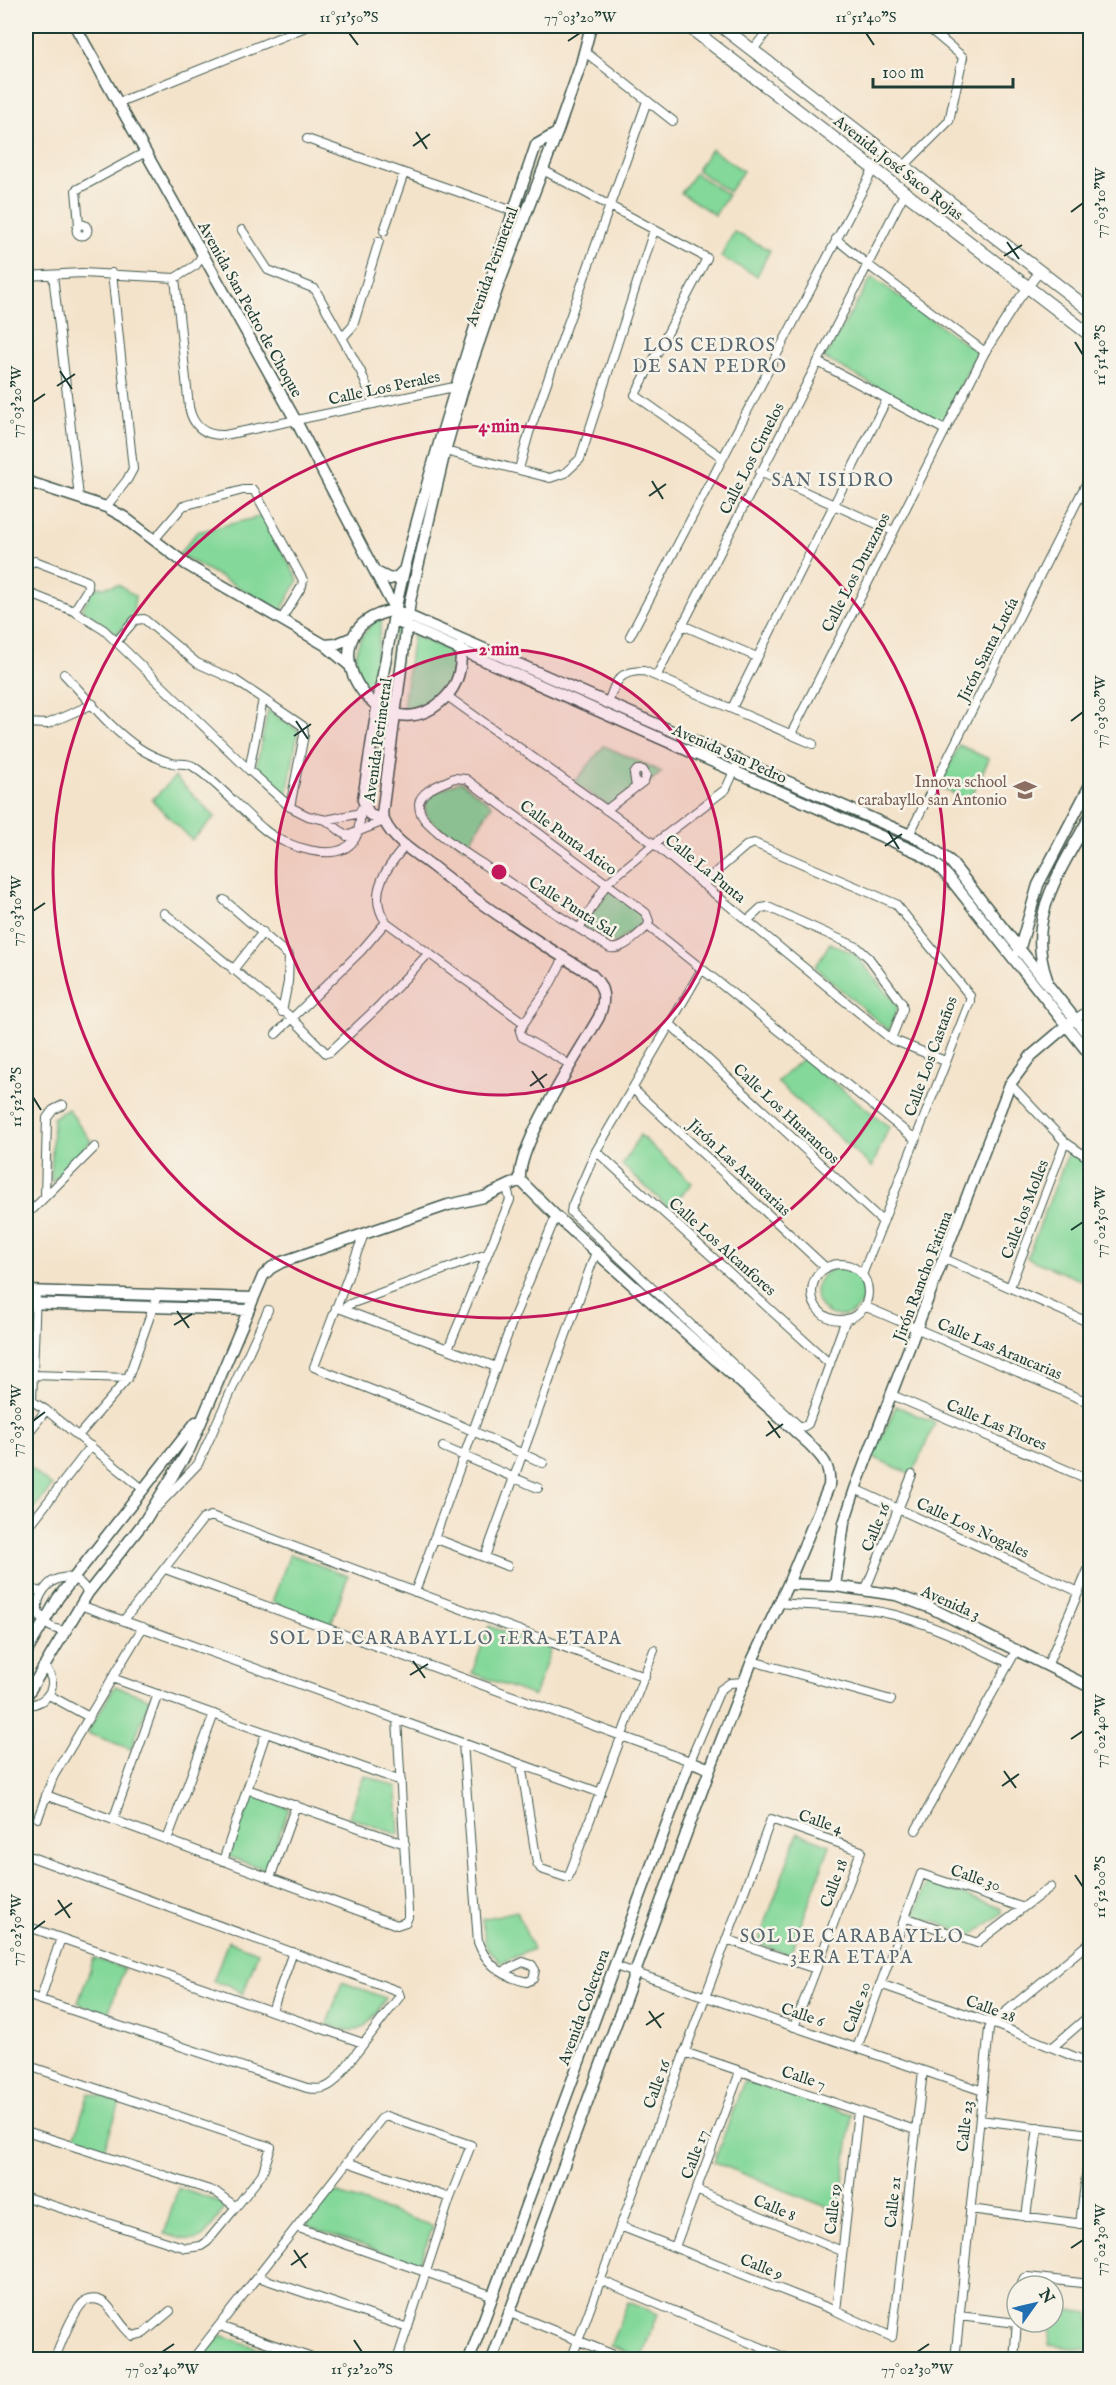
<svg xmlns="http://www.w3.org/2000/svg" width="1116" height="2385" font-family="'IM FELL English',serif">
	<style>
		.green { fill: #84d89a; stroke: #528a67; stroke-width: 1.5 }
		.lines { fill: none; stroke-linecap: round; stroke-linejoin: round }
		.minor-casing { stroke: #3f564b; stroke-width: 10 }
		.tertiary-casing { stroke: #3f564b; stroke-width: 13 }
		.secondary-casing { stroke: #3f564b; stroke-width: 14 }
		.minor { stroke: #fff; stroke-width: 8 }
		.tertiary { stroke: #fff; stroke-width: 10 }
		.secondary { stroke: #fff; stroke-width: 12 }
		.ticks { fill: none; stroke: #1f3d34; stroke-width: 2 }
		.ring { fill: none; stroke: #c2185b; stroke-width: 3 }
		.labels { text-anchor: middle; stroke-width: 5; stroke-linejoin: round; paint-order: stroke }
		.street-label { font-size: 16px; fill: #1f3d34; stroke: #f7f3e8 }
		.education-label { font-size: 16px; fill: #785e54; stroke: #f7f3e8; text-anchor: end }
		.neighbourhood-label { font-size: 18px; letter-spacing: 1.5px; fill: #56656e; stroke: #f7f3e8 }
		.centre { fill: #c2185b; stroke: #f7f3e8; stroke-width: 3 }
		.ring-label { font-size: 18px; text-anchor: middle; font-weight: bold; fill: #c2185b; stroke: #f7f3e8; stroke-width: 5; stroke-linejoin: round; paint-order: stroke }
		.neatline { fill: none; stroke: #1f3d34; stroke-width: 2 }
		.ticks-label { font-size: 15px; text-anchor: middle; fill: #1f3d34 }
	</style>
	<rect width="100%" height="100%" fill="#f7f3e8"/>
	<filter id="ink" filterUnits="userSpaceOnUse"><feTurbulence type="fractalNoise" baseFrequency=".0167" numOctaves="2"/><feDisplacementMap in="SourceGraphic" scale="12" xChannelSelector="R" yChannelSelector="G"/><feConvolveMatrix kernelMatrix="1 2 1 2 8 2 1 2 1" color-interpolation-filters="sRGB"/></filter>
	<filter id="wash" filterUnits="userSpaceOnUse"><feTurbulence type="fractalNoise" baseFrequency=".008" numOctaves="4" result="noise"/><feDisplacementMap in="SourceGraphic" scale="24" xChannelSelector="R" yChannelSelector="G"/><feGaussianBlur stdDeviation="1.35" result="paint"/><feColorMatrix in="noise" values="0 0 0 0 0 0 0 0 0 0 0 0 0 0 0 0 0 1.4 0 .05"/><feComposite in="paint" operator="in"/></filter>
	<g filter="url(#wash)">
		<rect width="100%" height="100%" fill="#f4e3cb"/>
		<path class="green" d="M711,149L743,171L729,192L697,170Z
			M695,173L728,195L715,215L681,193Z
			M734,232L770,250L757,276L721,257Z
			M872,277L977,352L942,423L824,358Z
			M263,516L298,580L281,611L179,554L197,532Z
			M119,585L135,596L133,615L117,634L82,609L94,588Z
			M383,614L370,693C346,661 354,637 383,614Z
			M397,627L403,628L394,704L390,707L384,704V701L395,631Z
			M413,635L455,653C458,684 433,710 403,708Z
			M268,710L298,730L287,796L256,767Z
			M382,726H387L389,732L378,805L374,808L370,807L368,801L379,730Z
			M959,745L989,759L969,801L939,787Z
			M604,746L662,772L613,809L574,783Z
			M175,777L215,817L192,840L152,800Z
			M460,781L492,805L465,848L429,819L425,811L426,797Z
			M609,890L642,915L644,921L615,944L582,927Z
			M830,943L855,954L898,1006L889,1031L815,967Z
			M803,1058L889,1127L872,1167L777,1082Z
			M68,1109L91,1141L51,1183L53,1118Z
			M640,1135L692,1183L669,1208L622,1165Z
			M1069,1151L1090,1165V1284L1027,1258Z
			M816 1292a24 24 0 1 1 48 0a24 24 0 1 1-48 0Z
			M896,1406L935,1423L912,1475L873,1457Z
			M26,1465L52,1486L26,1519Z
			M290,1554L348,1576L331,1624L272,1602Z
			M489,1626L551,1649L534,1696L472,1673Z
			M115,1686L150,1699L131,1749L87,1733Z
			M364,1775L397,1787L399,1835L349,1817Z
			M251,1794L289,1808L267,1870L229,1857Z
			M798,1833L830,1845L790,1955L758,1943Z
			M927,1882L1001,1908L1002,1913L973,1935L915,1915Z
			M517,1911L533,1949L501,1963L486,1947L482,1919Z
			M228,1941L258,1952L243,1994L229,1985L213,1982Z
			M94,1958L124,1969L108,2014L78,2003Z
			M342,1982L386,1998C365,2027 364,2039 327,2024Z
			M744,2081L852,2114L839,2212L714,2162Z
			M89,2093L120,2103L104,2149L74,2139Z
			M178,2188L214,2200L225,2208C200,2241 206,2246 164,2234Z
			M333,2192L433,2226L419,2265L306,2226Z
			M628,2302L658,2314L641,2358L610,2346Z
			M1053,2308L1090,2313V2350L1049,2345Z
			M221,2335L264,2350L260,2359H201Z"/>
	</g>
	<g filter="url(#ink)">
		<g class="lines">
			<g class="minor-casing">
				<path id="minor" d="M753,50L771,26
					M584,51L673,121
					M117,103L308,26
					M307,139L513,211
					M904,166L949,121L963,57L926,26
					M543,170L707,258L635,395L723,458
					M76.5 230a5.5 5.5 0 1 1 11 0a5.5 5.5 0 1 1-11 0Z
					M79,225L76,190L144,153
					M242,230L268,270L315,289L361,372L374,404
					M384,231L404,173
					M836,239L868,265L985,352
					M53,275L79,497
					M26,276L82,273L175,278L196,265L203,254
					M175,278L189,407C193,427 205,436 225,435L454,387L459,388
					M342,338L353,326L379,241
					M818,362L945,430
					M445,451L550,478L565,473L580,459L654,230
					M519,469L529,433L647,101
					M760,472L893,531
					M106,507L127,480L133,469L112,273
					M154,540L183,506L243,490H254L303,580L302,586L281,620
					M26,565L35,561L87,581L88,588L74,611
					M26,592L74,611L104,630L249,770L290,807L308,816L326,820L361,813
					M682,625L757,657
					M630,636L874,168
					M117,641L135,620L144,619L197,663L235,680L303,726L304,735L290,807
					M64,674C88,699 110,729 139,748C148,754 162,760 172,763C180,765 188,762 194,767C221,785 241,811 266,831C285,846 337,865 354,840C360,832 360,819 361,809
					M657,675L905,192
					M447,696L654,844L891,1039L945,1061
					M608,703C616,681 618,671 644,671L813,744
					M732,708L887,399
					M26,723L47,724L93,704
					M791,734L985,352L1016,303L1040,271
					M249,770L263,699
					M454,778L466,779L646,913L649,921L648,926C638,934 623,951 610,948C567,922 525,894 484,865C465,853 445,840 429,824C423,819 419,812 419,804C420,790 444,783 454,778Z
					M606,810L644,781L646,775L643,770H637L634,774L636,787
					M326,820L347,836L384,821
					M909,835L1090,476
					M406,845C387,867 366,893 386,922L524,1023L520,1031L522,1037L564,1061
					M702,884L746,846L754,843L896,904L970,996V1001L862,1275
					M224,900L289,956L288,982L282,1012
					M164,913L202,943L292,1018L326,1053L330,1052L377,1008L428,954
					M747,921L761,908L768,907L857,947L869,958L902,1003L903,1009L891,1039
					M648,926L915,1139
					M579,929L607,883L654,844L726,789L736,767
					M702,969L596,1151L572,1206L571,1212L801,1428L808,1424L846,1319
					M233,970L263,932
					M1075,1019L1090,1009
					M524,1023L548,988L564,958
					M670,1024L883,1222
					M276,1034L361,951L386,922
					M1010,1084L1065,1142L1090,1159
					M633,1089L826,1268
					M596,1151L830,1364
					M45,1197L47,1118L53,1110L63,1105
					M26,1212L33,1209L95,1147
					M364,1234L314,1367L453,1422L543,1463
					M945,1259L1090,1323
					M812 1292a28 28 0 1 1 56 0a28 28 0 1 1-56 0Z
					M1010,1287L1065,1142
					M864,1306L1090,1403
					M336,1307L496,1367
					M343,1309L350,1304L487,1254
					M448,1349L510,1200L507,1187
					M33,1375L128,1378
					M892,1395L1090,1480
					M26,1401H32L46,1410L144,1490
					M32,1401L36,1292
					M26,1436L46,1410
					M78,1436L128,1378L157,1296
					M443,1447L538,1488
					M855,1489L1079,1592
					M156,1508L198,1464L268,1310
					M26,1530L91,1446
					M434,1538L507,1566
					M485,1557L596,1252
					M165,1569L690,1761L720,1690L730,1683L743,1682
					M26,1587L41,1592
					M865,1591L912,1475
					M415,1592L514,1317L556,1216
					M779,1603C813,1606 848,1606 881,1612C925,1620 969,1643 1009,1663
					M80,1605L601,1793
					M124,1620L203,1519L211,1516L645,1677
					M64,1631C5,1620 61,1546 88,1593
					M752,1661L891,1700
					M1048,1664L1090,1565
					M112,1678L401,1781
					M49,1695L89,1717
					M26,1705C48,1705 62,1683 43,1666
					M463,1743L478,1942C486,1965 504,1977 527,1982L533,1979L535,1970L532,1965L523,1962L502,1972
					M521,1764L537,1863L541,1869L568,1878L654,1650
					M247,1789L405,1844
					M46,1795L397,1925L406,1922L408,1917V1910L397,1719
					M38,1818L53,1777L143,1627
					M113,1820L158,1694
					M916,1830L1017,1649
					M167,1840L214,1714
					M26,1855L398,1991L400,1996L335,2081C326,2089 319,2090 307,2088L26,1995
					M223,1861L266,1733
					M270,1878L296,1805
					M905,1917L977,1943L1050,1887
					M26,1926L363,2043
					M726,1939L816,1969
					M615,1966L983,2091
					M880,1984L992,2023L1090,2063
					M40,2000L61,1938
					M272,2011L293,1952
					M1053,2047L1090,2015
					M857,2048L921,1874L1021,1907
					M684,2052L915,2130
					M26,2065L271,2147L262,2174L236,2207L207,2242L201,2246L186,2248L26,2197
					M980,2120L1090,2134
					M26,2131L216,2192L236,2207
					M347,2162L450,2198
					M696,2190L842,2251
					M970,2209L1090,2225
					M1026,2217L1038,2127
					M1080,2224L1090,2144
					M620,2226L836,2311L892,2337L923,2071
					M296,2227L491,2295
					M675,2247L740,2072
					M258,2277L408,2328
					M600,2280L791,2360
					M1021,2286L1024,2278L1028,2277L1090,2284
					M836,2311L858,2111
					M508,2312L626,2360
					M959,2316L1017,2323
					M219,2326L318,2360
					M54,2360C62,2342 69,2320 81,2305C87,2297 99,2298 106,2304C116,2314 121,2327 133,2336L144,2333L170,2311
					M192,2360L381,2119L386,2116L471,2145L450,2198L397,2360
					M571,2360L771,1819L861,1851L794,2027
					M955,2360L989,2029L992,2023L1090,1942
					M1014,2360L1017,2322"/>
			</g>
			<g class="tertiary-casing">
				<path id="tertiary" d="M75,26L296,421L395,610
					M26,481L106,507L124,517L187,565L325,645L350,666
					M376,572L390,579L397,577L404,570
					M395,610L919,839L950,861L1090,1038
					M395,610C295,628 380,763 445,698C458,685 463,666 460,647
					M393,620L919,853L939,867L951,880L1090,1055
					M325,645L336,644L353,637
					M384,821L369,814L363,800C374,723 386,646 404,571C440,427 488,286 536,145L557,133
					M1019,951L1038,885L1090,785
					M1047,979C1024,917 1063,868 1090,816
					M26,1291L252,1298
					M26,1303L247,1310
					M788,1584L835,1586L896,1595L931,1608L1090,1687
					M835,1586L844,1523L855,1489L1010,1084L1031,1056L1071,1022
					M26,1653L58,1598L196,1422
					M26,1697L88,1593L144,1522L190,1448L263,1276L271,1268L282,1262L448,1205L484,1197L520,1180
					M469,2360L690,1761L710,1769
					M492,2360L710,1769L752,1661L788,1584L829,1486C831,1466 823,1458 809,1444L556,1216L520,1180C517,1145 580,1051 599,1017C606,999 605,987 591,974C535,941 483,907 432,866C414,852 388,838 382,814L410,601L445,451L463,389L499,284L557,133L581,64L591,26"/>
			</g>
			<g class="secondary-casing">
				<path id="secondary" d="M688,26L1090,335
					M721,26L1090,310"/>
			</g>
			<use href="#minor" class="minor"/>
			<use href="#tertiary" class="tertiary"/>
			<use href="#secondary" class="secondary"/>
		</g>
	</g>
	<path class="ticks" d="M349,33L358,45M866,33L874,45M568,41L580,33M416,132L427,149M413,146L430,134M1071,212L1083,203M1007,242L1019,259M1004,256L1022,245M1075,342L1083,355M60,371L72,389M57,386L75,374M33,402L45,394M652,481L663,499M649,496L666,484M296,721L308,739M1071,721L1083,712M294,736L311,724M888,831L899,849M885,846L902,834M33,911L45,903M532,1071L544,1088M530,1086L547,1074M33,1097L41,1110M1071,1230L1083,1222M177,1311L189,1328M174,1325L192,1314M33,1421L45,1412M768,1421L780,1438M766,1436L783,1424M413,1661L425,1678M410,1675L428,1664M1071,1739L1083,1731M1004,1771L1016,1788M1002,1786L1019,1774M1075,1875L1083,1887M58,1900L70,1918M55,1915L72,1903M33,1930L45,1921M649,2011L661,2028M646,2025L664,2013M1071,2248L1083,2240M294,2250L306,2268M291,2265L308,2253M354,2340L362,2352M162,2352L174,2344M917,2352L929,2344"/>
	<circle cx="499" cy="872" r="223" fill="#c2185b" fill-opacity=".12"/>
	<g class="ring">
		<circle cx="499" cy="872" r="223"/>
		<circle cx="499" cy="872" r="446"/>
	</g>
	<defs>
		<g id="school-bare" transform="scale(1.8)"><path d="M0-5L7-2L0 1L-7-2ZM-4 1L0 2.5L4 1V4Q0 6-4 4Z" fill="#8d6e63" stroke="#f7f3e8" stroke-width="2.5" paint-order="stroke"/></g>
	</defs>
	<g fill-rule="evenodd">
		<use href="#school-bare" x="1025" y="790"/>
	</g>
	<g class="labels">
		<g class="street-label">
			<text transform="translate(899 167) rotate(38)" y="6">Avenida José Saco Rojas</text>
			<text transform="translate(491 266) rotate(-70)" y="6">Avenida Perimetral</text>
			<text transform="translate(251 309) rotate(61)" y="6">Avenida San Pedro de Choque</text>
			<text transform="translate(384 387) rotate(-12)" y="6">Calle Los Perales</text>
			<text transform="translate(751 458) rotate(-63)" y="6">Calle Los Ciruelos</text>
			<text transform="translate(855 572) rotate(-63)" y="6">Calle Los Duraznos</text>
			<text transform="translate(987 649) rotate(-63)" y="6">Jirón Santa Lucía</text>
			<text transform="translate(377 740) rotate(-82)" y="6">Avenida Perimetral</text>
			<text transform="translate(730 753) rotate(24)" y="6">Avenida San Pedro</text>
			<text transform="translate(569 837) rotate(36)" y="6">Calle Punta Atico</text>
			<text transform="translate(706 868) rotate(39)" y="6">Calle La Punta</text>
			<text transform="translate(573 906) rotate(32)" y="6">Calle Punta Sal</text>
			<text transform="translate(930 1056) rotate(-70)" y="6">Calle Los Castaños</text>
			<text transform="translate(787 1113) rotate(43)" y="6">Calle Los Huarancos</text>
			<text transform="translate(740 1167) rotate(43)" y="6">Jirón Las Araucarias</text>
			<text transform="translate(1024 1209) rotate(-69)" y="6">Calle los Molles</text>
			<text transform="translate(723 1246) rotate(42)" y="6">Calle Los Alcanfores</text>
			<text transform="translate(922 1276) rotate(-69)" y="6">Jirón Rancho Fatima</text>
			<text transform="translate(1000 1348) rotate(23)" y="6">Calle Las Araucarias</text>
			<text transform="translate(997 1424) rotate(23)" y="6">Calle Las Flores</text>
			<text transform="translate(875 1527) rotate(-68)" y="6">Calle 16</text>
			<text transform="translate(973 1527) rotate(25)" y="6">Calle Los Nogales</text>
			<text transform="translate(951 1602) rotate(24)" y="6">Avenida 3</text>
			<text transform="translate(821 1821) rotate(19)" y="6">Calle 4</text>
			<text transform="translate(976 1877) rotate(19)" y="6">Calle 30</text>
			<text transform="translate(833 1883) rotate(-69)" y="6">Calle 18</text>
			<text transform="translate(583 2007) rotate(-70)" y="6">Avenida Colectora</text>
			<text transform="translate(856 2007) rotate(-70)" y="6">Calle 20</text>
			<text transform="translate(991 2008) rotate(20)" y="6">Calle 28</text>
			<text transform="translate(803 2014) rotate(19)" y="6">Calle 6</text>
			<text transform="translate(804 2077) rotate(18)" y="6">Calle 7</text>
			<text transform="translate(656 2084) rotate(-70)" y="6">Calle 16</text>
			<text transform="translate(964 2126) rotate(-84)" y="6">Calle 23</text>
			<text transform="translate(694 2154) rotate(-70)" y="6">Calle 17</text>
			<text transform="translate(892 2202) rotate(-84)" y="6">Calle 21</text>
			<text transform="translate(775 2207) rotate(23)" y="6">Calle 8</text>
			<text transform="translate(832 2209) rotate(-84)" y="6">Calle 19</text>
			<text transform="translate(762 2266) rotate(22)" y="6">Calle 9</text>
		</g>
		<g class="education-label">
			<text x="1007" y="787">Innova school<tspan x="1007" dy="18">carabayllo san Antonio</tspan></text>
		</g>
		<g class="neighbourhood-label">
			<text x="710" y="351">LOS CEDROS<tspan x="710" dy="21">DE SAN PEDRO</tspan></text>
			<text x="833" y="486">SAN ISIDRO</text>
			<text x="446" y="1644">SOL DE CARABAYLLO 1ERA ETAPA</text>
			<text x="852" y="1942">SOL DE CARABAYLLO<tspan x="852" dy="21">3ERA ETAPA</tspan></text>
		</g>
	</g>
	<circle cx="499" cy="872" r="9" class="centre"/>
	<g class="ring-label">
		<text x="499" y="432">4 min</text>
		<text x="499" y="655">2 min</text>
	</g>
	<rect width="1116" height="2385" fill="none" stroke="#f7f3e8" stroke-width="66"/>
	<g transform="translate(1035 2304) rotate(56)"><circle r="28" fill="#f7f3e8" stroke="#a1aaa0" stroke-width="1.5"/>
	<path d="M0-4.5L10 22L0 15L-10 22Z" fill="#1f6fb2"/>
	<text y="-9" font-size="16" font-weight="bold" text-anchor="middle" fill="#1f3d34">N</text>
	</g>
	<path d="M873 78v9h140v-9" fill="none" stroke="#1f3d34" stroke-width="3"/>
	<text x="882" y="78" font-size="18" fill="#1f3d34" stroke="#f7f3e8" stroke-width="4.5" paint-order="stroke">100 m</text>
	<rect x="33" y="33" width="1050" height="2319" class="neatline"/>
	<g class="ticks-label">
		<text x="349" y="22">11°51'50"S</text>
		<text x="580" y="22">77°03'20"W</text>
		<text x="866" y="22">11°51'40"S</text>
		<text transform="translate(1100 203) rotate(-90)" y="5">77°03'10"W</text>
		<text transform="translate(1100 355) rotate(-90)" y="5">11°51'40"S</text>
		<text transform="translate(16 402) rotate(-90)" y="5">77°03'20"W</text>
		<text transform="translate(1100 712) rotate(-90)" y="5">77°03'00"W</text>
		<text transform="translate(16 911) rotate(-90)" y="5">77°03'10"W</text>
		<text transform="translate(16 1097) rotate(-90)" y="5">11°52'10"S</text>
		<text transform="translate(1100 1222) rotate(-90)" y="5">77°02'50"W</text>
		<text transform="translate(16 1421) rotate(-90)" y="5">77°03'00"W</text>
		<text transform="translate(1100 1731) rotate(-90)" y="5">77°02'40"W</text>
		<text transform="translate(1100 1887) rotate(-90)" y="5">11°52'00"S</text>
		<text transform="translate(16 1930) rotate(-90)" y="5">77°02'50"W</text>
		<text transform="translate(1100 2240) rotate(-90)" y="5">77°02'30"W</text>
		<text x="162" y="2374">77°02'40"W</text>
		<text x="362" y="2374">11°52'20"S</text>
		<text x="917" y="2374">77°02'30"W</text>
	</g>
</svg>
